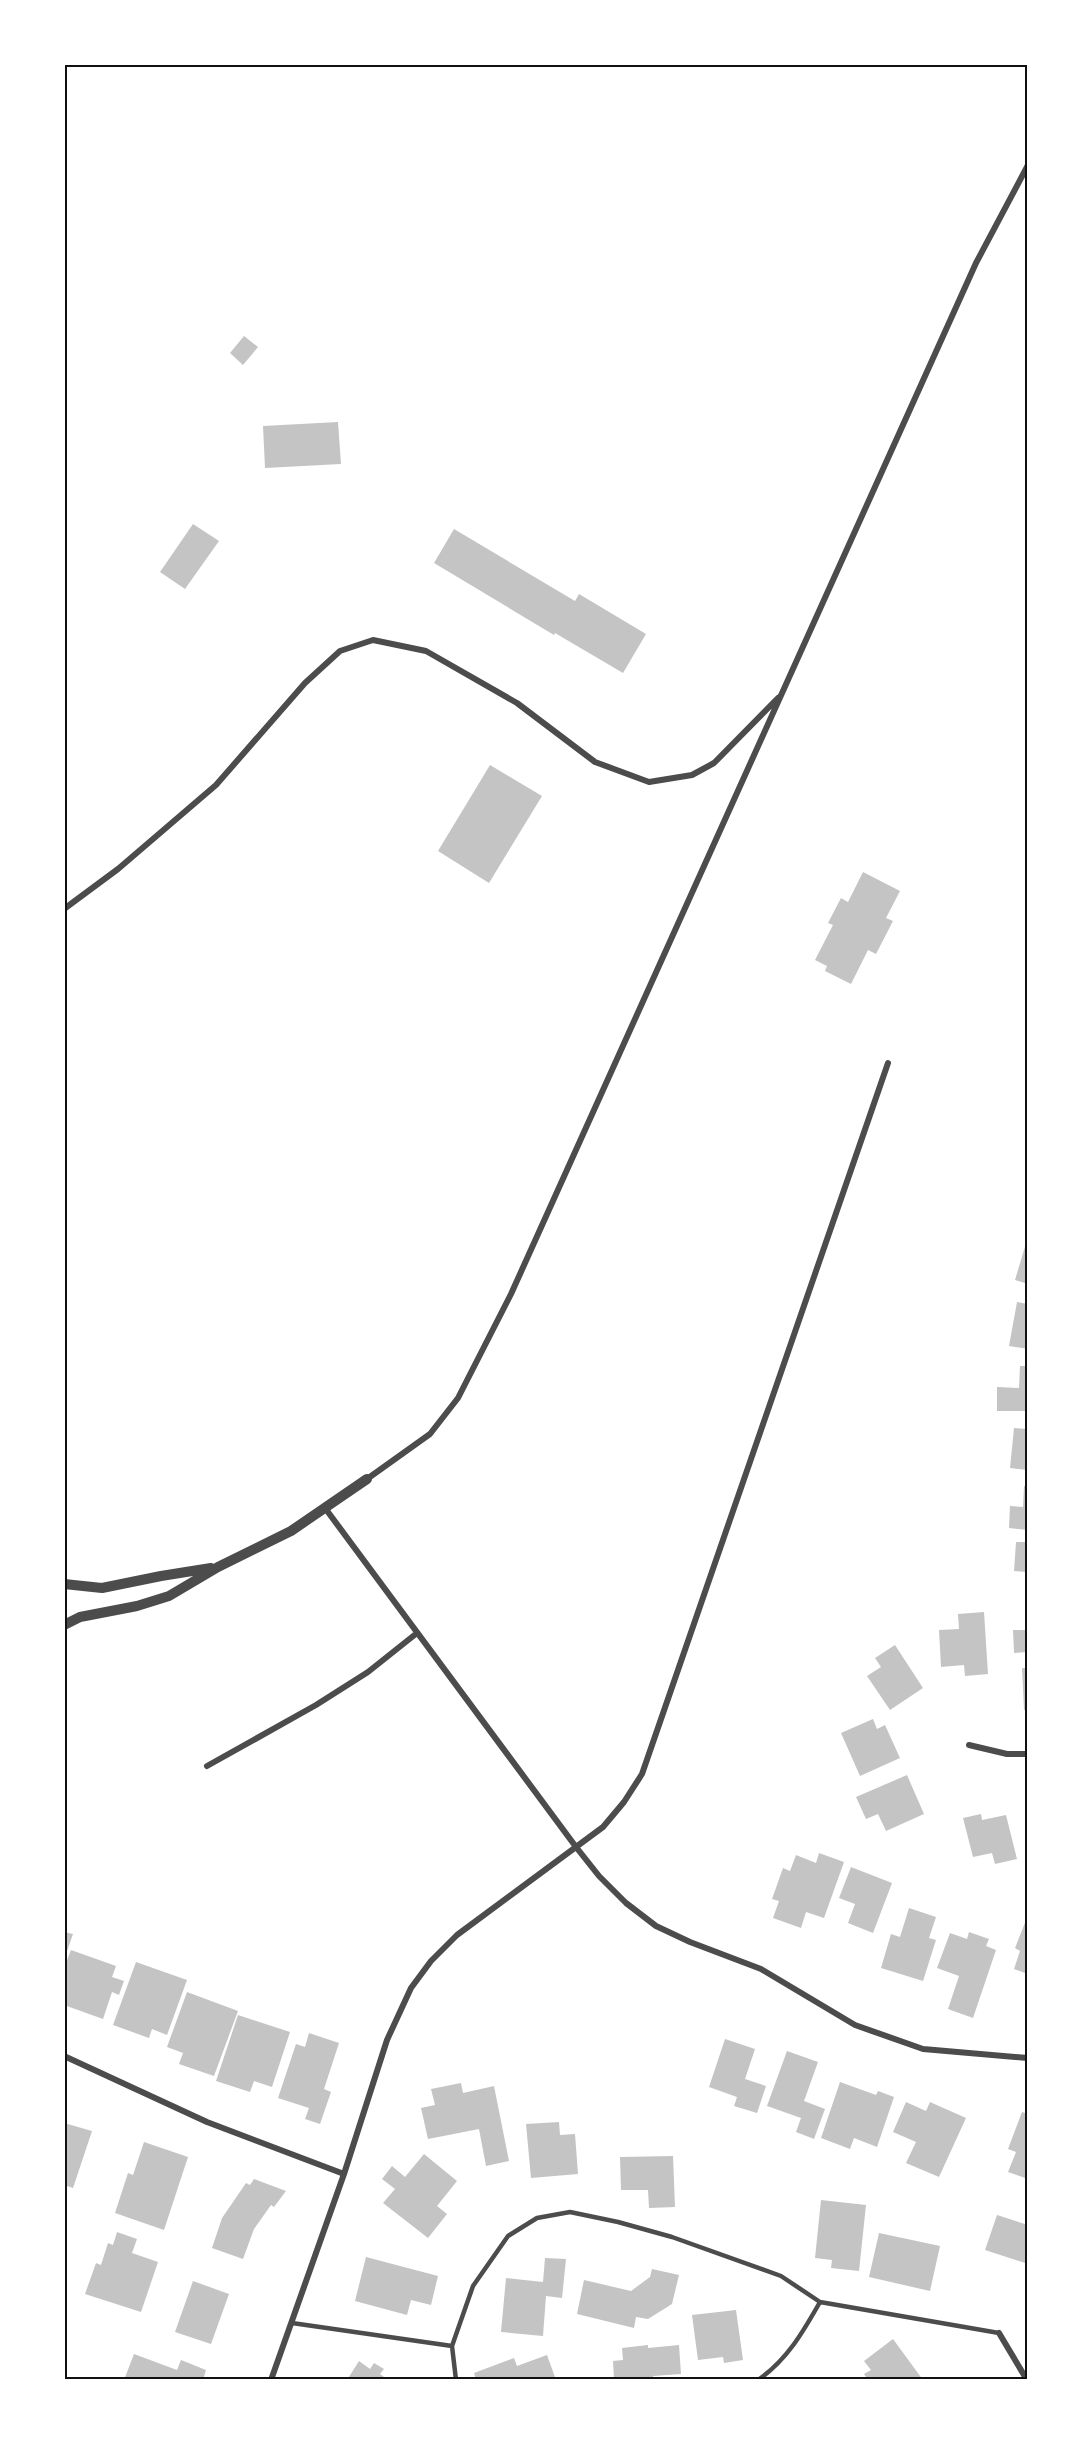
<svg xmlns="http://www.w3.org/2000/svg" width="1092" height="2444" font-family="'Fira Sans Condensed',sans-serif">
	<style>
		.building { fill: #c4c4c4 }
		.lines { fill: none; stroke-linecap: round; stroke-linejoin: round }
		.service { stroke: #4c4c4c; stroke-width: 4.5 }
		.minor { stroke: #4c4c4c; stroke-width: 6 }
		.tertiary { stroke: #4c4c4c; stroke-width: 10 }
		.neatline { fill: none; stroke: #111; stroke-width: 2 }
	</style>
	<rect width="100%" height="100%" fill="#fff"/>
	<path class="building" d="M244,336L258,347L243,365L230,353Z
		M338,422L341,464L265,468L263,426Z
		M193,524L219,541L185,589L160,572Z
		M454,529L575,601L579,594L646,634L623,673L555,633L554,635L434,563Z
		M490,765L542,796L489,883L438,851Z
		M863,872L900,891L886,918L893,921L876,954L868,950L851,984L825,971L827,966L815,960L833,925L828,923L841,898L848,902Z
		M1027,1240H1028V1284L1015,1280Z
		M1017,1302L1028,1304V1349L1009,1346Z
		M1020,1366H1028V1411H997V1387L1019,1388Z
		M1014,1428L1028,1429V1470L1010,1468Z
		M1024,1486L1028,1487V1530L1009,1528L1010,1506L1023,1507Z
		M1016,1542H1028V1572L1014,1571Z
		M984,1612L988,1674L965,1676L964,1665L941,1667L939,1630L959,1629L958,1614Z
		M1013,1630H1028V1652L1014,1653Z
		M895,1645L923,1688L890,1710L867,1676L881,1667L875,1658Z
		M1022,1668H1028V1709L1024,1710Z
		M873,1719L877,1729L885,1725L900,1758L860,1776L841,1733Z
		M907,1775L924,1814L886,1831L878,1814L866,1819L856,1797Z
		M981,1814L982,1820L1006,1815L1017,1859L995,1864L992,1853L973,1857L963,1818Z
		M819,1853L844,1862L824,1918L806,1912L801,1928L773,1918L779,1901L772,1899L783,1868L790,1871L796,1855L816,1863Z
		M851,1867L892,1883L873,1933L848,1923L855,1904L839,1898Z
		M909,1908L936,1917L929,1938L936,1940L923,1981L881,1968L891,1934L900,1937Z
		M1028,1915V1974L1014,1969L1020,1951L1015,1948Z
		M64,1932L73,1934L65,1957H64Z
		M969,1932L989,1939L986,1946L996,1950L973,2018L948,2009L959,1976L937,1968L950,1933L967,1939Z
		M71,1950L116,1966L112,1977L124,1981L119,1995L112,1992L103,2019L64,2005V1968Z
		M136,1962L187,1980L167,2035L152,2029L149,2038L113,2025Z
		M187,1992L238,2011L214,2076L179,2064L183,2053L167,2047Z
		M238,2015L290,2032L272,2087L254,2081L250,2092L216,2081Z
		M309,2033L339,2043L324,2089L331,2092L320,2124L305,2119L309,2108L278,2098L296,2044L305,2047Z
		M725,2039L755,2049L745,2079L766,2086L757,2113L734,2106L737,2097L709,2087Z
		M787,2051L818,2062L804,2101L825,2109L814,2139L796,2132L801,2118L767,2106Z
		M840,2082L876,2095L878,2091L894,2097L877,2147L854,2138L850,2149L821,2138Z
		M461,2083L463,2093L494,2086L509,2161L486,2166L479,2129L428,2139L421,2108L435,2105L431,2089Z
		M906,2102L926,2111L930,2102L966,2118L939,2177L906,2163L916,2142L893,2132Z
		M1022,2112L1028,2114V2179L1008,2172L1016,2152L1008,2149Z
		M559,2122L560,2135L575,2134L578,2174L531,2178L526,2124Z
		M64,2123L92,2131L73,2188L64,2185Z
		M144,2142L188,2157L164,2230L115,2213L128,2173L133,2175Z
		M424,2154L457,2181L437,2206L447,2214L428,2238L383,2203L395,2189L382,2179L392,2166L405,2177Z
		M673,2156L675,2207L649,2208L648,2190H621L620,2157Z
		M254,2179L286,2191L274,2207L271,2205L254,2229L243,2259L212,2248L222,2218L246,2183L250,2185Z
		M821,2200L866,2205L859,2271L831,2268L832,2260L815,2258Z
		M997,2215L1028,2225V2264L985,2250Z
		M117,2232L137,2239L132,2253L158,2262L141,2312L85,2294L96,2263L101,2265L108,2243L113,2245Z
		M879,2233L940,2246L930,2291L869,2277Z
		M366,2257L438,2276L431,2305L411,2300L407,2315L355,2301Z
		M545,2258L566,2259L562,2298L546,2296L543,2336L501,2332L506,2278L543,2282Z
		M652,2269L679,2275L672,2304L648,2319L636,2317L634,2328L577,2314L584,2280L631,2291L650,2277Z
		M193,2281L229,2294L211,2344L175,2332Z
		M736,2310L743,2360L724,2363L723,2357L698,2360L692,2315Z
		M893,2339L923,2380H868L864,2374L871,2370L864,2361Z
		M648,2345V2348L679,2345L681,2374L653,2376L654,2380H614L613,2361L623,2360L622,2348Z
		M134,2354L177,2370L181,2360L206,2370L203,2380H124Z
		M547,2355L556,2380H476L474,2373L514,2358L517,2366Z
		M359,2361L370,2369L374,2363L384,2369L380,2374L388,2380H347Z"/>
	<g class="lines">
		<path class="service" d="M292,2323L452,2346
			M456,2380L452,2346L473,2286L508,2236L537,2218L570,2212L618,2222L672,2237L781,2276L820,2302L999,2333
			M758,2380C787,2360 803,2332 820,2302"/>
		<path class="minor" d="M64,909L118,869L216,785L305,683L340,651L373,640L426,651L517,703L595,762L649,782L692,775L714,763L778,698
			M367,1479L430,1434L458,1398L511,1294L976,263L1028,165
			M325,1508L576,1847L599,1876L626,1903L656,1926L690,1942L761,1969L855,2025L923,2049L1028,2058
			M969,1745L1007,1754H1028
			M207,1766L316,1705L368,1672L417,1633
			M64,2056L207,2122L344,2174
			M999,2333L1027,2380
			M271,2380L344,2174L387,2040L411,1988L431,1961L457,1935L603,1827L624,1802L642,1774L888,1063"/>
		<path class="tertiary" d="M64,1584L102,1588L161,1576L211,1568
			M64,1625L80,1617L137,1606L169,1596L218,1567L291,1531L367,1479"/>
	</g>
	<rect width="1092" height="2444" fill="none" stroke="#ffffff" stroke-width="132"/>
	<rect x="66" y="66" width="960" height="2312" class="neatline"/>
</svg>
